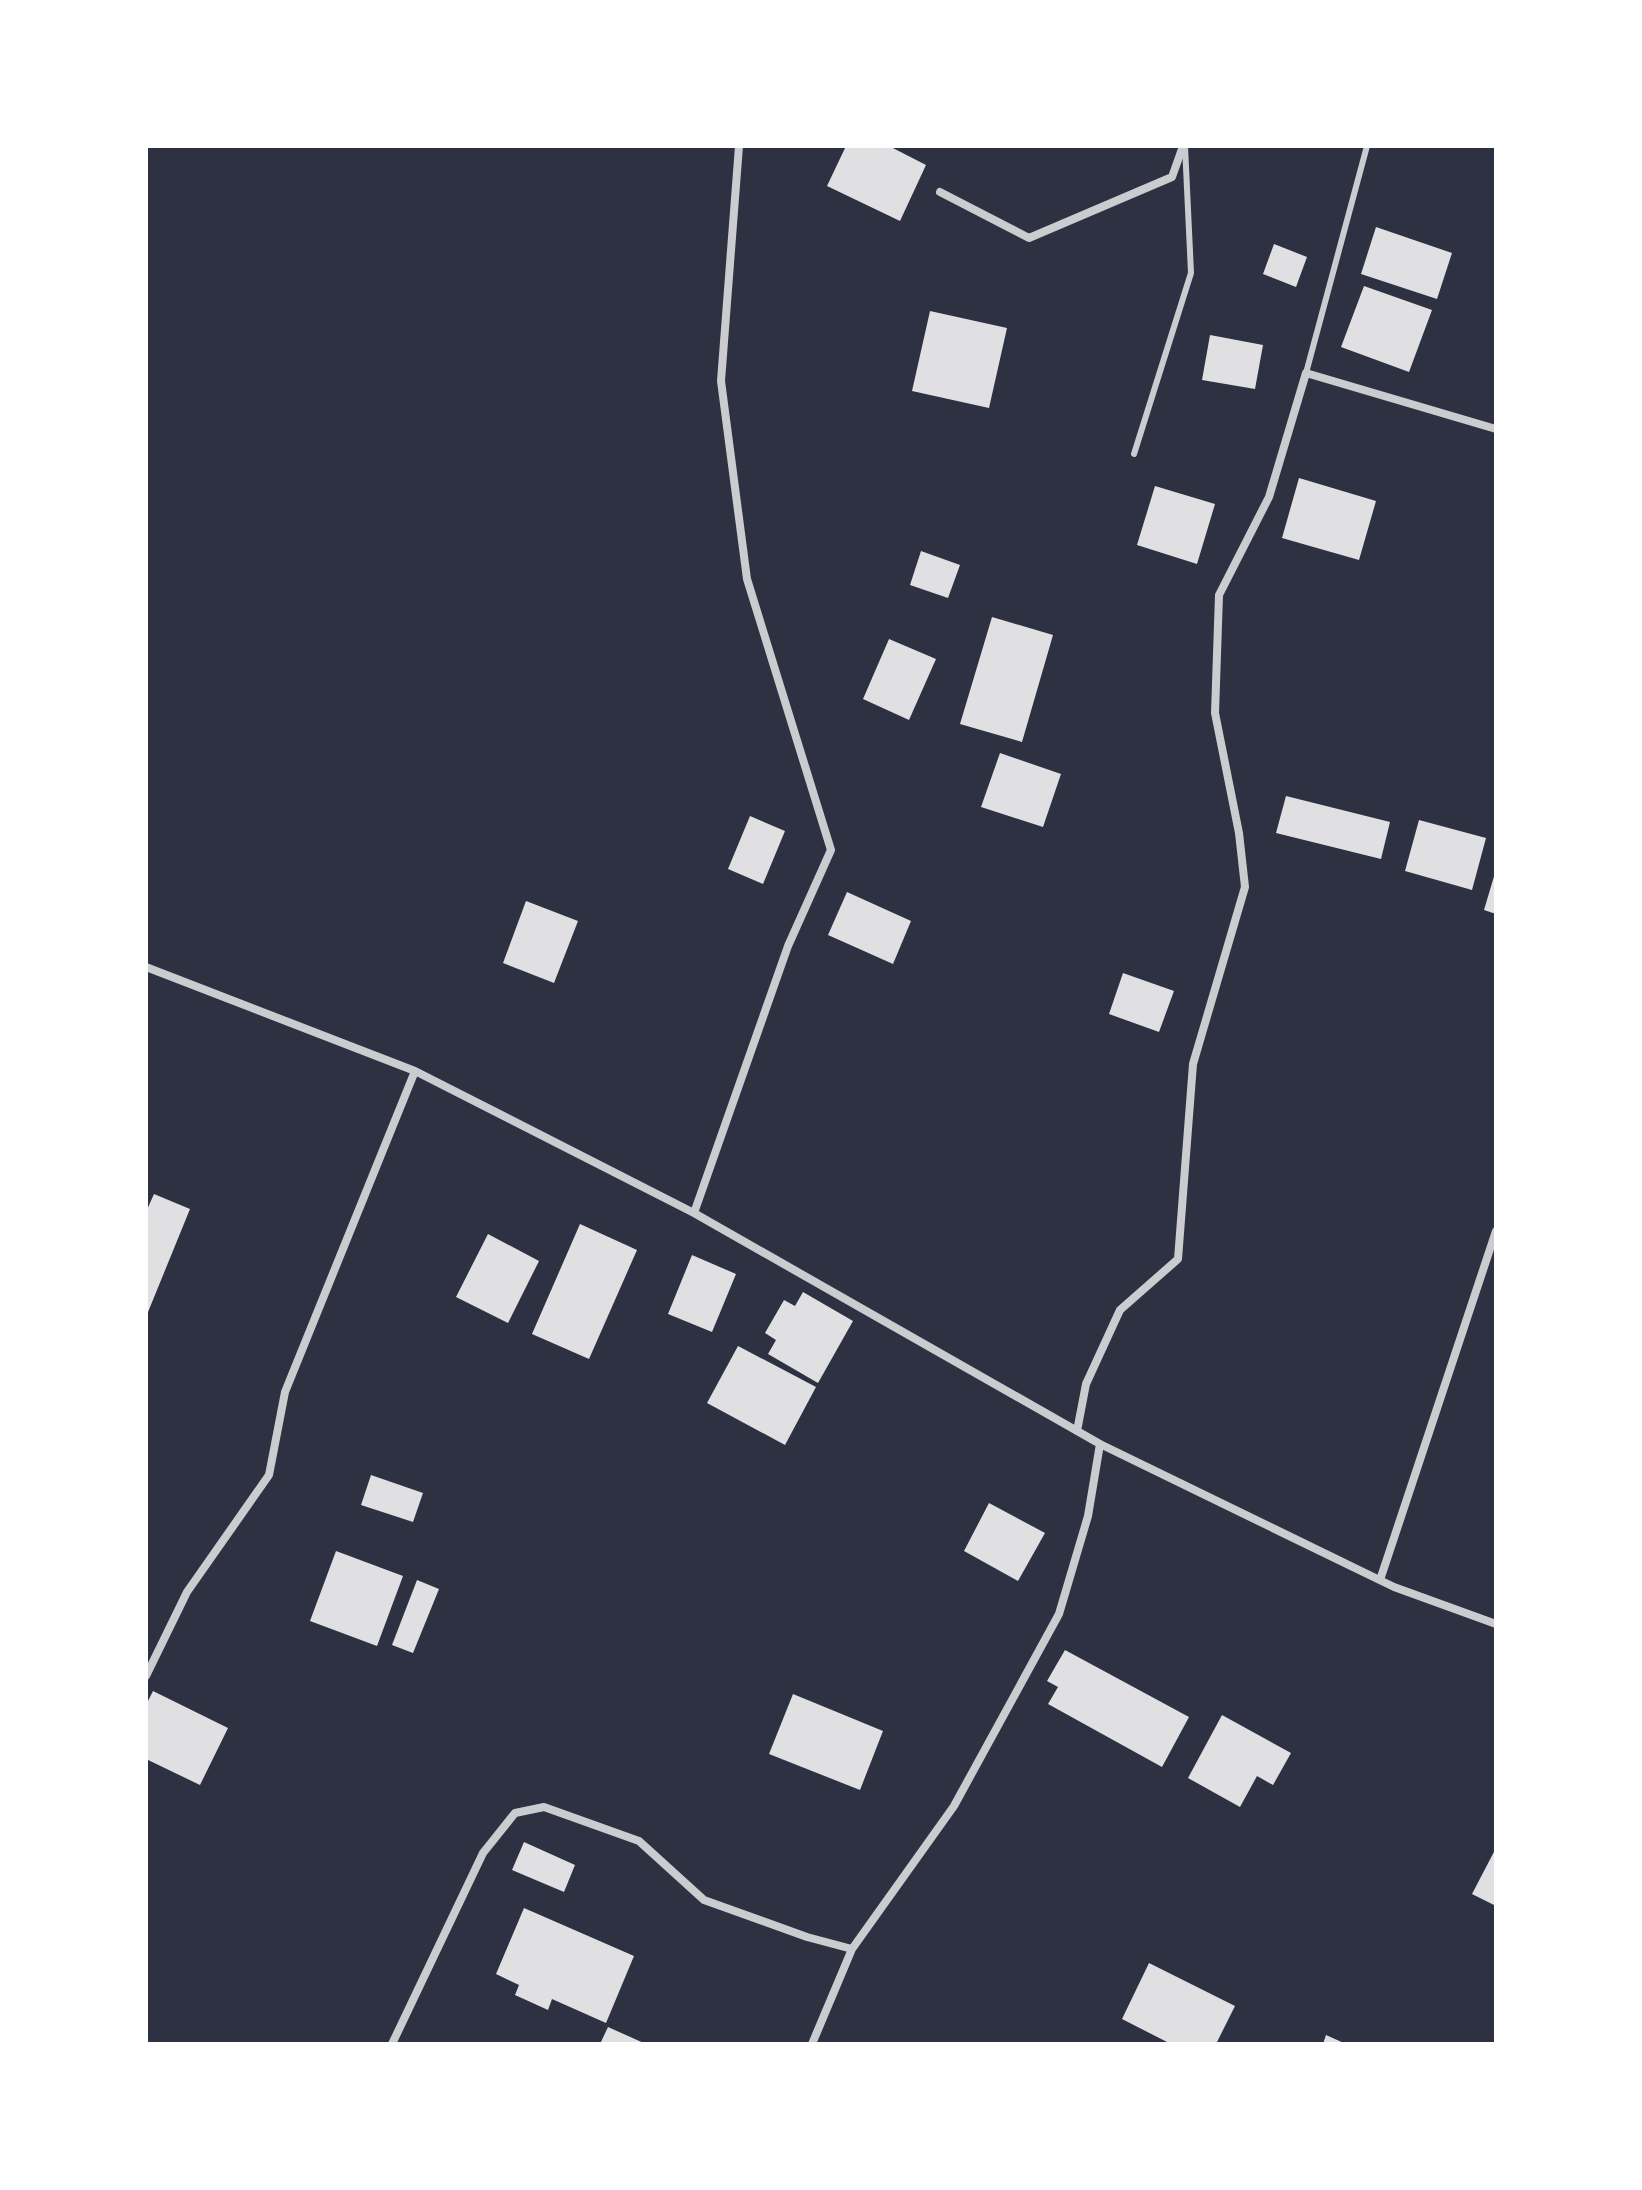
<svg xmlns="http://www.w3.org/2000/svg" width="1642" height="2190" font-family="'Golos Text',sans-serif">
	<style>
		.building { fill: #e0e0e3 }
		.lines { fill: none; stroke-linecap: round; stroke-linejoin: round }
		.service { stroke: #caccd0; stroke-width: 6 }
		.minor { stroke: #caccd0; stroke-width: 8 }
	</style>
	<rect width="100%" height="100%" fill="#2d3142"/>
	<path class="building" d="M846,146H889L926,165L900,221L827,186Z
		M1376,227L1452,253L1437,299L1361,274Z
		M1274,244L1307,257L1296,287L1263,274Z
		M1364,286L1432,310L1409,372L1341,347Z
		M930,311L1007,328L989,408L912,391Z
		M1210,335L1263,345L1255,389L1202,380Z
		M1299,478L1376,501L1359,560L1282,538Z
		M1155,486L1215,504L1197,564L1137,545Z
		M921,551L960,565L948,598L910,585Z
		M992,617L1053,635L1022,742L960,724Z
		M889,639L936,659L909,720L863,699Z
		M1000,753L1061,774L1043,827L981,807Z
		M1286,796L1390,822L1381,859L1276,833Z
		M750,816L785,831L763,884L728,869Z
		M1419,820L1486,838L1472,890L1405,871Z
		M1495,873H1496V914L1484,910Z
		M847,892L911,921L893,964L828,935Z
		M526,901L578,921L554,983L503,963Z
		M1123,973L1174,991L1159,1032L1109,1014Z
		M154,1194L190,1209L146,1317V1212Z
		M580,1224L637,1250L589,1359L532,1334Z
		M488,1234L539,1261L508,1323L456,1297Z
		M692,1255L736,1274L712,1332L668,1314Z
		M803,1292L853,1321L818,1383L768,1354L776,1340L765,1333L784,1300L795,1306Z
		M738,1346L816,1387L785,1445L707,1403Z
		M371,1475L423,1493L413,1522L361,1505Z
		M989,1503L1045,1533L1018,1581L964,1551Z
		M336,1551L403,1576L377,1646L310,1621Z
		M417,1580L439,1589L413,1653L392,1645Z
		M1065,1650L1189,1717L1162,1767L1048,1704L1058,1687L1047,1681Z
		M153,1691L228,1728L200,1785L146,1759V1705Z
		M793,1694L883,1731L860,1790L769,1754Z
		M1222,1715L1291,1753L1273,1785L1257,1776L1240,1807L1188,1778Z
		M524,1842L575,1865L564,1892L512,1870Z
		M1496,1848V1906L1472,1894Z
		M524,1908L634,1956L606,2023L552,1999L548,2010L515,1995L519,1985L496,1974Z
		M1149,1963L1235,2006L1216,2044H1171L1122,2019Z
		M608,2027L646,2044H600Z
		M1326,2035L1346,2044H1323Z"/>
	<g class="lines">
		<path class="service" d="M1306,373L1367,146
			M1134,454L1191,273L1185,146"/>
		<path class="minor" d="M940,192L1029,238L1172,177L1183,146
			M146,967L415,1071L694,1213L1100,1444L1394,1587L1496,1624
			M694,1213L788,946L831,850L747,579L721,381L739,146
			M1077,1431L1086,1384L1120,1310L1178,1259L1193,1064L1245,887L1239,833L1215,713L1219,595L1269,497L1306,373L1496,429
			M1380,1580L1496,1231
			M146,1676L187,1592L269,1475L285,1392L415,1071
			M392,2044L483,1853L515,1813L544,1807L639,1841L704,1900L807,1937L852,1949
			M812,2044L852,1949L954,1806L1059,1614L1088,1516L1100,1444"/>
	</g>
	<rect width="1642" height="2190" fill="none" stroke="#ffffff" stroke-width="296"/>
</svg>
